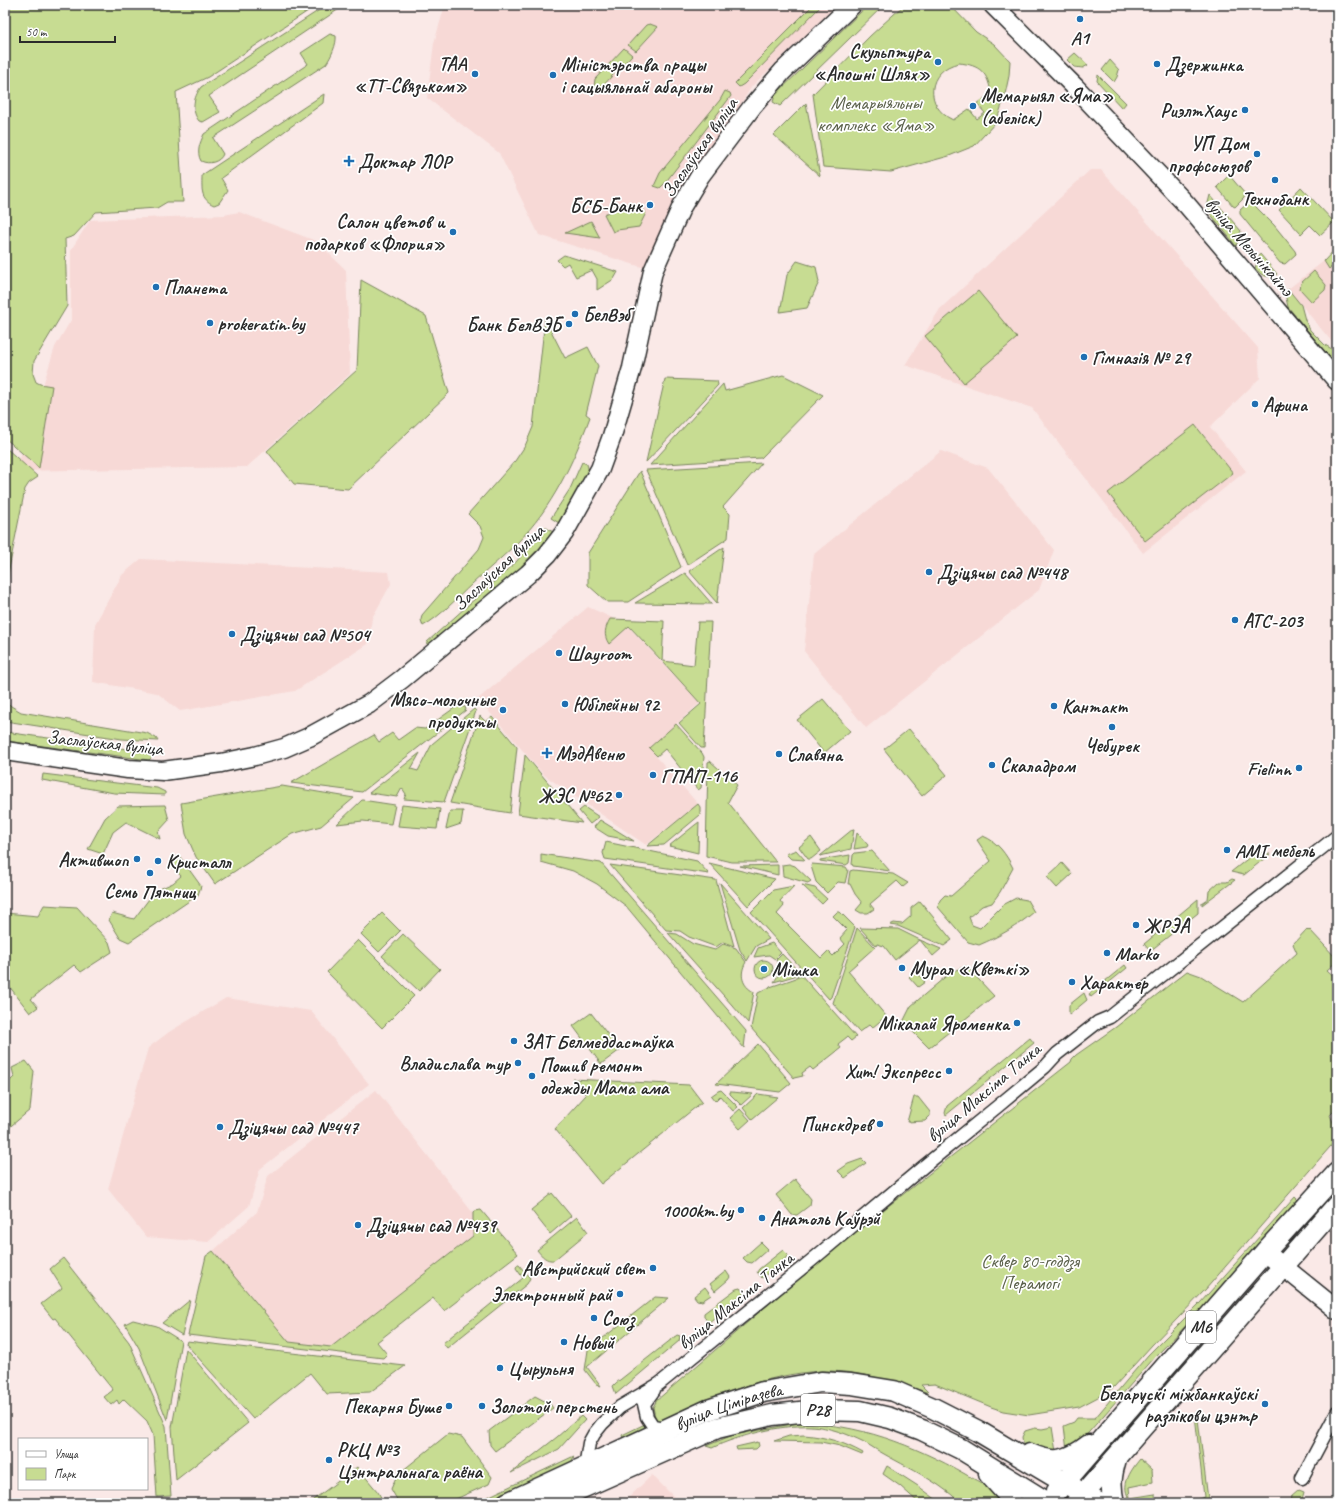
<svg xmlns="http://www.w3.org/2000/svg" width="1342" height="1508" font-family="Caveat,sans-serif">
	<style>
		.built { fill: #f7d9d6 }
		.green { fill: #c7dc92; stroke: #79845e; fill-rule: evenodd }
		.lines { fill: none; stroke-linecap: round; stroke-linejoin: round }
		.minor-casing { stroke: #2b2b2b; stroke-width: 15 }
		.secondary-casing { stroke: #2b2b2b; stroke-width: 21 }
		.primary-casing { stroke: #2b2b2b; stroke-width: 23 }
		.minor { stroke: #fff; stroke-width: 12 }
		.secondary { stroke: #fff; stroke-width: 18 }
		.primary { stroke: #fff; stroke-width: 20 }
		.poi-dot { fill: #1f6fb2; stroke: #fff; stroke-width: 1.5 }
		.labels { text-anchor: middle; stroke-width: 3.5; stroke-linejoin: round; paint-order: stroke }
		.shield { fill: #fff; stroke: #6b6b6b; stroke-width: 1 }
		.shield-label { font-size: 18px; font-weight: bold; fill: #2b2b2b }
		.poi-label { font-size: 19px; font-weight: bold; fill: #2b2b2b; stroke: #fff; text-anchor: start }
		.park-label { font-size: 19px; fill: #5a604a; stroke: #fff }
		.street-label { font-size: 19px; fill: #2b2b2b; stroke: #fff }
	</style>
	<rect width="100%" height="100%" fill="#fae9e7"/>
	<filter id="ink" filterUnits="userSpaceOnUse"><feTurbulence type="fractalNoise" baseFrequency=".025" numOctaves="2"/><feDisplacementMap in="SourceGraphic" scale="8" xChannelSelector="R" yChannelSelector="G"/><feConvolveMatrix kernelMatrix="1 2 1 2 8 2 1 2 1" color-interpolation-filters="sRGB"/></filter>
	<g filter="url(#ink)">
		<path class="built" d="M445,5H837L752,86L682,198L648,269L539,235L499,153L427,98L434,43Z
			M1090,170H1101L1258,348L1260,378L1210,427L1246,471L1143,553L1032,408L905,365L940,309Z
			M239,212L316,241L346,270L350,374L247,467L16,471L55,347L71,320V250L90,220L224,215Z
			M1337,247V348L1288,289L1324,261Z
			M941,451L988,468L1054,550L1039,590L866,728L804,651L814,554Z
			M141,559L389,572L391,584L372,618L368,644L295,691L180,711L157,693L93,682L95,624L122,575Z
			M588,607L626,624L700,703L649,748L698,804L646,845L544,775L478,699Z
			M226,998L311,1011L369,1084L260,1169L249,1206L208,1242L146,1237L108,1189L148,1048L169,1032Z
			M376,1090L473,1213V1236L331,1347L289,1342L213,1251L257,1212L268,1176Z
			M652,1475L680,1503H623Z"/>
		<path class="green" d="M5,5H317L208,77L176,92L183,202H167L157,208L96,212L74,236L65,239L67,306L34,361L33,374L36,382L40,384L52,386L39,468L5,438Z
			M327,5H345L209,96L220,112L203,122L199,121C191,111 193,98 201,87Z
			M813,5H822L744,84L739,87L735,83Z
			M868,5H884L780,106L773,102L775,95Z
			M904,5H950L976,32L994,44L1010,61L1009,76L1004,99L996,122L974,146L949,156L891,172L823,167L813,94L870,36ZM959,63C980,65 988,73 991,93L977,104L985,113L977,119L969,109L953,120C924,107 926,70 959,63Z
			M650,24L658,27L636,51L628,45L646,25Z
			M330,34L336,36C337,44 331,57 326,64L213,138L223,154C220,162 209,165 201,161C196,152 200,143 204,134L308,64L301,53Z
			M624,48L632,55L596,93L594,87L595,79Z
			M1075,53L1088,65L1083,68L1074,67L1067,60Z
			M1110,60L1119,70L1117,77L1114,82L1102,70Z
			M1098,75L1126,103L1122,108L1097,81Z
			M725,91L730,93L731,96L665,183L660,188L654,186L660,173L720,100Z
			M324,94L323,103L221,178L228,190L219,203L214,205C200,199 202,189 202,175Z
			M806,103L820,176L774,135Z
			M1229,175L1245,194L1244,198L1235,207L1233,206L1217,187Z
			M1301,187L1334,222L1320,235L1310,225L1301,234L1279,210Z
			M1210,195L1241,231L1236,246L1209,212L1207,207Z
			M1249,202L1252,203L1274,225L1295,251L1296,254L1285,264L1280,263L1240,214V210Z
			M630,203L641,209L646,213L639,227L617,230L613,232L604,214Z
			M591,221L600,238L565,233Z
			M1337,247V262L1329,269L1324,261Z
			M1260,254L1277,274C1269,280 1260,275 1255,268Z
			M564,255L618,272L614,279L597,290V279L592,270L576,277L568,263L563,266L557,260Z
			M797,261L816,267L819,282L807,308L780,312L787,275Z
			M1314,271L1326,285L1325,290L1312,302L1300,289L1301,283Z
			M361,280L426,316L449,393L348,489L294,484L267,451L357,370Z
			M1288,289L1301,305L1305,320L1310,330L1325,345L1337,352V366L1288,307L1286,298Z
			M978,291L1017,338L964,383L925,336Z
			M545,319L565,358L588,347L598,366L586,414L590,417C573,463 552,508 517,543C503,557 487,570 472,584C457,598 441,616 423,626L421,620L422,615L479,549L484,537L480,526L468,514L515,461L525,446L533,427Z
			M783,375L823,395L761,458L650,465L723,384L725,391Z
			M665,379L717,381L718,385L646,462Z
			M1195,425L1233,473L1145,541L1108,493Z
			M5,447L38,477L29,483L25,489L9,569L5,600Z
			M582,462L587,464L589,472L559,523L551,518L570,489Z
			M762,463L723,507L730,514L728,538L687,565L646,470Z
			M640,471L681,567L628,602H607L588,585V553Z
			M545,527L553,532L523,570L430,645L426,643L516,562Z
			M724,547L717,603L689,571Z
			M685,573L712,604L635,603Z
			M610,619L664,621L662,661L629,626L609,644C603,635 605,628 610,619Z
			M698,622H711L704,748H701L679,723L701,704L663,662V661L694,665Z
			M823,699L850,731L824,753L797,720Z
			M5,700L11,706L21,712L147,733L156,738L158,741L122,739L5,721Z
			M457,706L465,707L466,710L362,792L291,783L374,735L379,742L392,733L398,740L415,728L425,729Z
			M474,709L476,711L444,802L404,799L406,794L402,788L397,797L369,793L420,753L411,769L418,771L432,744Z
			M480,716L486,722L492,717L517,747L510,813L450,803Z
			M676,724L702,753L704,757L701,788L698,790L665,749L657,756L649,748Z
			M909,729L947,775L922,796L884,749Z
			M5,732L156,753L149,760L5,741Z
			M525,755L582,823L518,814Z
			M710,761L737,785L728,802L776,862H731L706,856L708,762Z
			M43,774L157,788L165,792V795L114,793L42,780Z
			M282,786L354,798L321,826L292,834L215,884L196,857L186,834L181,803Z
			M362,800L395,805L391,824L363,821L337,824Z
			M698,804L700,807V815L664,845L647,846Z
			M165,805L169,820L158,832L160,839L126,822L113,832L103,854L88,849L105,818L118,806Z
			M402,805L440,809L437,829L398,826Z
			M584,807L599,817L590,824L579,811Z
			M450,811H463L461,824L446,829Z
			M600,820L634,841L608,836L594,827Z
			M699,822L698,853L669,846L695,825Z
			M853,829H854L851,849L820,856Z
			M857,833L868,845L867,847L854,849Z
			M983,836C998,842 1006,854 1013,868L1000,892L992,903L982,906L969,917L972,925L980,928L1003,905L1016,898L1027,900L1034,912C1018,926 998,937 979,945L968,942L938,907L940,900L945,895L951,896L991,861L977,840Z
			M811,837L821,851L811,859H808L799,847Z
			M606,842L697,861L709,874L605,859L603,853Z
			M796,850L805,860L791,859L786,854Z
			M872,851L890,871L853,866L852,864L853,855L855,853Z
			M1256,852L1270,854L1244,875L1231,872Z
			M541,854L601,863L746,1031L744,1048L626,906L597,884L573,871L541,862Z
			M850,855L849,863L846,865L820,861V860Z
			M172,857H180L201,886L198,895L129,942L120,938L109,920L112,913L134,919L155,891L173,883L181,876L171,865Z
			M709,863L775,879L748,906Z
			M1062,863L1072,874L1057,888L1047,877Z
			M789,864L795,866L811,881L808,883L783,876L782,865Z
			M812,864L846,867L848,870L845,883L838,882L827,893L816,882L811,866Z
			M610,865L716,880L734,946L723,942L716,947L689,937L680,931L666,930Z
			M778,865V875L740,866Z
			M853,870L893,874L908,883L903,887L897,881L870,904L874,909L868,913H861L856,910L862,903L855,894L850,884H848L850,871Z
			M1232,879L1235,880L1202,905V903L1208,899L1209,891L1219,882H1227Z
			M720,883L769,939L756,946L747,961L740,950Z
			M802,885L815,888L827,899L822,904Z
			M794,886L780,901L784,906L777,914L821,958L828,951L833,956L845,944L840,938L847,930L833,916L837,912H840L855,927L831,997L829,999L751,912L773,890Z
			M1198,899V913L1150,951L1144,944Z
			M920,901L952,940L944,946L898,926L890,925L894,923L902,924L911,916V908Z
			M44,905L77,907L109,942L112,952L81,972L74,965L31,999L38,1007L30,1013L5,981V913L38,916Z
			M382,913L400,931L379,952L361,934Z
			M857,928L875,947L848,971L886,1016L872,1028L869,1025L859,1032L833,1003Z
			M860,928L898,929L920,940L895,960L884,946L877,944L876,946Z
			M1307,929L1309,931L1310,930L1337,959V961L1327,970L1337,979V1108L1330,1115L1337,1132V1139L1205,1290L1152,1345L1114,1387L1098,1397L1079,1407L1029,1415L1003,1411L991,1407L935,1384L921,1385L929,1393C896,1382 857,1370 822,1371C764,1374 709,1398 658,1424L653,1418L655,1417L653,1407L657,1400L821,1259L1071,1062L1072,1059L1076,1055L1116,1027L1187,971L1201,976L1243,1002L1297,953L1293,944Z
			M668,933L677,934L693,944L715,950L723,944L736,948L746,962C739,974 742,986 754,992L748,1023Z
			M403,934L440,969L419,991L382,956Z
			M358,940L414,996L382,1028L327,972Z
			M920,940L941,949L933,956Z
			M772,943L781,953L775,959L769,955L754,957L758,948Z
			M782,954L801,974L774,982C779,975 781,968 776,960Z
			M755 969a9 9 0 1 1 18 0a9 9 0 1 1-18 0Z
			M1125,965L1127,968L1091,997L1089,994Z
			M966,966L994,996L929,1048L903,1022L911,1006L951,972Z
			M916,971L925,982L918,987L909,977Z
			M802,976L856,1037L851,1041L847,1037L838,1044L841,1048L813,1070L810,1067L802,1073L803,1076L794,1078L751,1028L758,993L770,987Z
			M1084,993L1087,1000L1069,1015V1005Z
			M591,1013L620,1050L601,1064L573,1026Z
			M1030,1038L1034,1043L946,1115L945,1113L947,1106Z
			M758,1044L791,1083L780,1092L716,1084Z
			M26,1061L34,1071L30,1110L6,1130L5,1086L14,1077L12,1068Z
			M573,1079L689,1085L702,1102L601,1184L555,1129L586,1095Z
			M721,1090L738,1107L733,1111L720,1096L715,1101L711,1096L718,1091Z
			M730,1092H732L753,1094L741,1105L730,1094Z
			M758,1094L778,1097L752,1119L743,1108Z
			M914,1097H918L930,1112V1116L925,1121L907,1122Z
			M740,1109L750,1120L740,1129L730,1118Z
			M862,1159L866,1163L845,1178L838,1171L848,1164Z
			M795,1179L811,1199L810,1205L797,1215H792L776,1195Z
			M552,1193L571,1216L550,1234L531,1210Z
			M1295,1197L1300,1202L1225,1286L1155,1357L1082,1440L1066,1454L1034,1450L1023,1444L1022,1437L1025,1431L1035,1428L1042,1429L1052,1427L1056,1452L1067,1451L1064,1426L1074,1422L1077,1418H1095L1148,1355L1200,1303Z
			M481,1210L518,1254L444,1311L433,1298L377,1342L387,1354L383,1358L188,1335L206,1256L213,1251L289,1342L331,1347L473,1236V1213L475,1211Z
			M577,1217L588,1232L554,1260C546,1261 542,1256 537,1250Z
			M761,1242L768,1249L752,1263L747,1262L743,1258Z
			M783,1250L788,1255L784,1260L762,1278L757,1272L759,1269Z
			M63,1258L129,1342L166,1426L171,1496L157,1497L153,1435L147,1421L124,1399L119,1404L117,1400L111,1405L104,1397L113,1390L55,1318L53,1319L41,1304L62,1288L50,1269Z
			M517,1265H519L530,1278L527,1284L447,1348L443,1343L523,1278L516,1268Z
			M726,1271L730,1277L728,1280L715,1291L710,1284Z
			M705,1287L711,1295L702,1301L697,1300L694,1296Z
			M740,1288L744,1293L708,1323L704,1316V1313L736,1289Z
			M655,1297L669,1298L587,1367L601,1386L596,1384L585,1370L588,1350Z
			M190,1300L182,1335L162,1323Z
			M133,1320L157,1326L181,1341L167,1420L139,1348L125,1324Z
			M677,1335L680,1336L679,1341L616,1394L613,1386L616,1383Z
			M187,1341L405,1366L370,1392L327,1394L310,1373L253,1419L186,1344Z
			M186,1349L248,1423L176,1480L172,1427Z
			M535,1396L550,1404L553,1408L495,1451L490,1445L489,1431Z
			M1197,1411L1208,1499V1503H1194L1196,1500L1204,1497L1195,1415Z
			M581,1416L585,1420L559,1449L511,1473L557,1437Z
			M797,1423C857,1423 914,1445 965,1474C973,1479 991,1487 997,1493C1000,1495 1002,1500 1004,1503H961C934,1477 896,1463 864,1442C848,1434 829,1427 811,1426C783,1424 737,1436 712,1448L706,1446L733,1435Z
			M645,1424L647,1429L624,1441L622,1435Z
			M448,1434L462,1437L492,1477L489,1484L447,1503H399L391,1489L397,1475Z
			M804,1435C827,1437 843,1442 863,1453L862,1455L840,1446L821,1442L774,1441L789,1436Z
			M758,1442L759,1446L756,1449L737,1450L736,1447Z
			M574,1456L572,1461L565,1467L488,1503H475Z
			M1140,1459L1152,1470L1153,1482L1129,1487L1130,1498L1155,1494L1156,1503H1134C1117,1490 1130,1471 1140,1459Z
			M887,1466L918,1486L941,1503H919L900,1486L883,1474Z
			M357,1467L378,1492L384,1503H309Z
			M1299,1490L1304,1492L1301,1503H1295L1290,1498Z"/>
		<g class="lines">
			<g class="minor-casing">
				<path id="minor" d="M654,1390L644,1404L647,1417L653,1426L666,1428
					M585,1467L589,1443L594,1434L602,1424L620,1407L659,1384L812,1260L923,1167L998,1106L1045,1067L1057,1054L1098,1022L1110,1017L1337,836
					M1302,1478L1337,1412"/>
			</g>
			<g class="secondary-casing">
				<path id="secondary" d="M993,5L1075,87L1187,205L1337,381
					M5,751L128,769L163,771L221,763L255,756L284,748L309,737L369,704L402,679L528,574L547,555L564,533L600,469L612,436L632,368L653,271L682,206L700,176L752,107L783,71L852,5
					M1265,1252L1337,1310"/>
			</g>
			<g class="primary-casing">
				<g id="primary">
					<path d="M1030,1454C1055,1465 1068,1461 1089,1445"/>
					<path d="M989,1474L1009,1496L1012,1503"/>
					<path d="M1057,1491L1265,1252L1337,1173"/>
					<path id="s1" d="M507,1503L708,1410L763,1392L821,1382L851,1384L894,1391L933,1408L978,1431L1099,1503"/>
					<path d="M548,1503L717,1428L772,1415L818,1410L860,1411L890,1418L922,1430L961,1449L1048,1503"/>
					<path d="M1076,1503L1337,1205"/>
					<path d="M1114,1503C1110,1486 1111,1476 1116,1459"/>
				</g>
			</g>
			<use href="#minor" class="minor"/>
			<use href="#secondary" class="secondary"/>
			<use href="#primary" class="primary"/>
		</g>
	</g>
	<g class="poi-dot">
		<circle cx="1080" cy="19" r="4"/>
		<circle cx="938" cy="62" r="4"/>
		<circle cx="1157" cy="64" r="4"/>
		<circle cx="475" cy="74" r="4"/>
		<circle cx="553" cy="75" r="4"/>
		<circle cx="973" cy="106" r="4"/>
		<circle cx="1245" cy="110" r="4"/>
		<circle cx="1257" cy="154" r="4"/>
		<path d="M347 155h4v4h4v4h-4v4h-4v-4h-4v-4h4z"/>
		<circle cx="1275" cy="180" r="4"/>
		<circle cx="650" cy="205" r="4"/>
		<circle cx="453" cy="232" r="4"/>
		<circle cx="156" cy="287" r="4"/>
		<circle cx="575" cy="314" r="4"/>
		<circle cx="210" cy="323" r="4"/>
		<circle cx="569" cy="324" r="4"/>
		<circle cx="1084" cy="357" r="4"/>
		<circle cx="1255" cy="404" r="4"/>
		<circle cx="929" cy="572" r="4"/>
		<circle cx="1235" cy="620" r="4"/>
		<circle cx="232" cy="634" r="4"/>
		<circle cx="559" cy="653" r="4"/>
		<circle cx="565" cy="704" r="4"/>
		<circle cx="1054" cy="706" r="4"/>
		<circle cx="503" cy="710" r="4"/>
		<circle cx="1112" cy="727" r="4"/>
		<path d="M545 747h4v4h4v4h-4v4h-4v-4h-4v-4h4z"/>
		<circle cx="779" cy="754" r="4"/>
		<circle cx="992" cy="765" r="4"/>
		<circle cx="1299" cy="768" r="4"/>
		<circle cx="653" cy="775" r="4"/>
		<circle cx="619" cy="795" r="4"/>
		<circle cx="1227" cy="850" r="4"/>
		<circle cx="137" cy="859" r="4"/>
		<circle cx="158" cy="861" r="4"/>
		<circle cx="150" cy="873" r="4"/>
		<circle cx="1136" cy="925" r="4"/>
		<circle cx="1107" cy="953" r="4"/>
		<circle cx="902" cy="968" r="4"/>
		<circle cx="764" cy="969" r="4"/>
		<circle cx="1072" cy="982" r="4"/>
		<circle cx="1017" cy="1023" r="4"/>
		<circle cx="514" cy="1041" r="4"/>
		<circle cx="518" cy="1063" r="4"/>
		<circle cx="949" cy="1071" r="4"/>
		<circle cx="532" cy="1076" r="4"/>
		<circle cx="880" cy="1124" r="4"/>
		<circle cx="220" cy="1127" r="4"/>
		<circle cx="741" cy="1210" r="4"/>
		<circle cx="762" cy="1218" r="4"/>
		<circle cx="358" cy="1225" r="4"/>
		<circle cx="653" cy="1268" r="4"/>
		<circle cx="620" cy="1294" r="4"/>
		<circle cx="594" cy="1318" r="4"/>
		<circle cx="564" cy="1342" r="4"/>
		<circle cx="500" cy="1368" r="4"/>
		<circle cx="1265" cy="1404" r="4"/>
		<circle cx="449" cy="1406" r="4"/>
		<circle cx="482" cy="1406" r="4"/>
		<circle cx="329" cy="1460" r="4"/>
	</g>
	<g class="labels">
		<g class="shield">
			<rect x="1186" y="1311" width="30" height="32" rx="3"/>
			<rect x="801" y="1394" width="34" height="32" rx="3"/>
		</g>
		<g class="shield-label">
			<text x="1201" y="1333">М6</text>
			<text x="818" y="1416">Р28</text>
		</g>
		<g class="poi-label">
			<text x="1080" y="44" text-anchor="middle">A1</text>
			<text x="930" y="58" text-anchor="end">Скульптура<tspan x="930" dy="22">«Апошні Шлях»</tspan></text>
			<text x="467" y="70" text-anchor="end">ТАА<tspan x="467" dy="22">«ТТ-Связьком»</tspan></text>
			<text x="561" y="71">Міністэрства працы<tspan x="561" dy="22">і сацыяльнай абароны</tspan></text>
			<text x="1165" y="71">Дзержинка</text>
			<text x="981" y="102">Мемарыял «Яма»<tspan x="981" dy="22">(абеліск)</tspan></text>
			<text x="1237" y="117" text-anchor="end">РиэлтХаус</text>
			<text x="1249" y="150" text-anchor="end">УП Дом<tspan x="1249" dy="22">профсоюзов</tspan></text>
			<text x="358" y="168">Доктар ЛОР</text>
			<text x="1275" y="205" text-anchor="middle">Технобанк</text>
			<text x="642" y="212" text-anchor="end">БСБ-Банк</text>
			<text x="445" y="228" text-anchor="end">Салон цветов и<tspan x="445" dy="22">подарков «Флория»</tspan></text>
			<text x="164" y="294">Планета</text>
			<text x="583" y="321">БелВэб</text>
			<text x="218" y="330">prokeratin.by</text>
			<text x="561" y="331" text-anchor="end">Банк БелВЭБ</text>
			<text x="1092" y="364">Гімназія № 29</text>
			<text x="1263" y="411">Афина</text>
			<text x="937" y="579">Дзіцячы сад №448</text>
			<text x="1243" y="627">АТС-203</text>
			<text x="240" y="641">Дзіцячы сад №504</text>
			<text x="567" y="660">Шауroom</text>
			<text x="495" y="706" text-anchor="end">Мясо-молочные<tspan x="495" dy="22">продукты</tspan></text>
			<text x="573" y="711">Юбілейны 92</text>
			<text x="1062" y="713">Кантакт</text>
			<text x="1112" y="752" text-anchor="middle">Чебурек</text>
			<text x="556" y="760">МэдАвеню</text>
			<text x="787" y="761">Славяна</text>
			<text x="1000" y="772">Скаладром</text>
			<text x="1291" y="775" text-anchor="end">Fielinn</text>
			<text x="661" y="782">ГПАП-116</text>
			<text x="611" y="802" text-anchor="end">ЖЭС №62</text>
			<text x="1235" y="857">AMI мебель</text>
			<text x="129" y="866" text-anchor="end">Актившоп</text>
			<text x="166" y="868">Кристалл</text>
			<text x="150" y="898" text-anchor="middle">Семь Пятниц</text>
			<text x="1144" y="932">ЖРЭА</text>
			<text x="1115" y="960">Marko</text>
			<text x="910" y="975">Мурал «Кветкі»</text>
			<text x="772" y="976">Мішка</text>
			<text x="1080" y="989">Характер</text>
			<text x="1009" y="1030" text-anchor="end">Мікалай Яроменка</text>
			<text x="522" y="1048">ЗАТ Белмеддастаўка</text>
			<text x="510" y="1070" text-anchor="end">Владислава тур</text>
			<text x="540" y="1072">Пошив ремонт<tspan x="540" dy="22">одежды Мама ама</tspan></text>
			<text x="941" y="1078" text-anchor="end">Хит! Экспресс</text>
			<text x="872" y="1131" text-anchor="end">Пинскдрев</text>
			<text x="228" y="1134">Дзіцячы сад №447</text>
			<text x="733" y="1217" text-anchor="end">1000km.by</text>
			<text x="770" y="1225">Анатоль Каўрэй</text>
			<text x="366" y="1232">Дзіцячы сад №439</text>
			<text x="645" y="1275" text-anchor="end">Австрийский свет</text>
			<text x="612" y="1301" text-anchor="end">Электронный рай</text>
			<text x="602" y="1325">Союз</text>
			<text x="572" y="1349">Новый</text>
			<text x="508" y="1375">Цырульня</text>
			<text x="1257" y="1400" text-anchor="end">Беларускі міжбанкаўскі<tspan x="1257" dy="22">разліковы цэнтр</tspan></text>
			<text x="441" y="1413" text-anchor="end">Пекарня Буше</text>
			<text x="490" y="1413">Золотой перстень</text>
			<text x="337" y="1456">РКЦ №3<tspan x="337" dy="22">Цэнтральнага раёна</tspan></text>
		</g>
		<g class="park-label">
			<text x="876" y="109">Мемарыяльны<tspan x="876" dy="22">комплекс «Яма»</tspan></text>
			<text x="1030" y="1267">Сквер 80-годдзя<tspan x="1030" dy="22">Перамогі</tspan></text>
		</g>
		<g class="street-label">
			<text transform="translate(699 147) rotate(-55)" y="7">Заслаўская вуліца</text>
			<text transform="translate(1250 246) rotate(49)" y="7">вуліца Мельнікайтэ</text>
			<text transform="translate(498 567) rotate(-43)" y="7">Заслаўская вуліца</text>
			<text transform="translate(105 742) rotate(6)" y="7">Заслаўская вуліца</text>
			<text transform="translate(983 1092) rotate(-40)" y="7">вуліца Максіма Танка</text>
			<text transform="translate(735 1300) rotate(-39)" y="7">вуліца Максіма Танка</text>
			<text dy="7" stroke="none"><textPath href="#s1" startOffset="242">вуліца Ціміразева</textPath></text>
		</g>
	</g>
	<rect width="1342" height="1508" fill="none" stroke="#fff" stroke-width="20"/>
	<rect x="10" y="10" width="1322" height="1488" fill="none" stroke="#2b2b2b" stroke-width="1.5" filter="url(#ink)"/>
	<rect x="18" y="1438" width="130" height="52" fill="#ffffff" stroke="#aaaaaa"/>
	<rect x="26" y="1451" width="20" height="6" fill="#ffffff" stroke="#aaaaaa"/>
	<text x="54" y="1458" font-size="12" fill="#2b2b2b">Улица</text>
	<rect x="26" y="1468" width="20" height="12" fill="#c7dc92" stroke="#aaaaaa"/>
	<text x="54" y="1478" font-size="12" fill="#2b2b2b">Парк</text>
	<path d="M20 36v6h95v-6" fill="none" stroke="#2b2b2b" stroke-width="2"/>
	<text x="26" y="36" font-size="12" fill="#2b2b2b" stroke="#ffffff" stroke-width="3" paint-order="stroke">50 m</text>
</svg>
